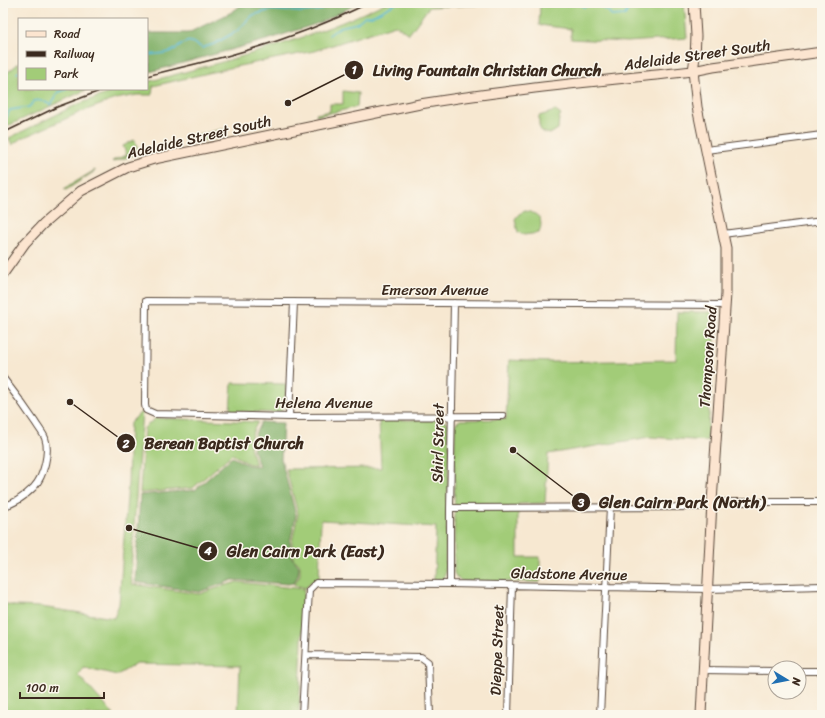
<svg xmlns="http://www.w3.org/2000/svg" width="825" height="718" font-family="Sriracha,sans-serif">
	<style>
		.green { fill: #a2cc78; stroke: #6e7b4b }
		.forest { fill: #81b068; stroke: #5e6d43 }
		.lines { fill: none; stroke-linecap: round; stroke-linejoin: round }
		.stream { stroke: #55b7d4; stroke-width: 1.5 }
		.street-casing { stroke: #574639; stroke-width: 8 }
		.secondary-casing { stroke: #574639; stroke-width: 11 }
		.street { stroke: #fff; stroke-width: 6 }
		.secondary { stroke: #fce5d0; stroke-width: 9 }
		.rail { stroke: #3b2a1e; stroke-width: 1.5 }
		.labels { text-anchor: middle; stroke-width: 3; stroke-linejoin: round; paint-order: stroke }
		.street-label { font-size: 15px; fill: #3b2a1e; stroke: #fbf7ec }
		.leader { fill: none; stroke: #3b2a1e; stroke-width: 1.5 }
		.callout-dot { fill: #3b2a1e; stroke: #fbf7ec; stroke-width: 1.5 }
		.mark-label { font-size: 12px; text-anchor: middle; font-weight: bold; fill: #fff }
		.callout-label { font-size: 16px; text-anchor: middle; font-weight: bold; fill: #3b2a1e; stroke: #fbf7ec; stroke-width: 3; stroke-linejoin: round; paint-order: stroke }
	</style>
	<rect width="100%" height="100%" fill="#fbf7ec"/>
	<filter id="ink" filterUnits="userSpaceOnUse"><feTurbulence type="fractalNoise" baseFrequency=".025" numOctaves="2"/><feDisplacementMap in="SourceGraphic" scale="8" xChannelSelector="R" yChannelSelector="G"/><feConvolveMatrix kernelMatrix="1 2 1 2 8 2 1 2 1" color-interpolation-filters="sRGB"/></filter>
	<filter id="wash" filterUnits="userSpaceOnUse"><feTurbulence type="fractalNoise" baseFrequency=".012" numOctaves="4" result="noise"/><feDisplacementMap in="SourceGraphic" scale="16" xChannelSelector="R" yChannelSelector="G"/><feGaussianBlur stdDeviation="0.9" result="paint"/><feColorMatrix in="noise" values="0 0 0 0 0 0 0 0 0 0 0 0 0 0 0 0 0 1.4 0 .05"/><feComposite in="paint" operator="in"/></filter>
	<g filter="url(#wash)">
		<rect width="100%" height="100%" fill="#f7e8d1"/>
		<path class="green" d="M385,3H684L687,38L627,42L571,39V29L539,25L540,5L503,4L429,7L409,34L395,25L314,51L234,67L153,86L152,95H137L116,99L81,112L20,139L12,145L9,138L76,105L120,89H147V82C230,60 308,41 385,3Z
			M19,63V89H88L3,128V76Z
			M343,91L358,93L357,107L317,116L316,114L330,111V104H343Z
			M554,110L561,115L559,117L558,129L550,134L542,132C538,126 539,122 539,116L552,112Z
			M223,129V136L199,141L198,135Z
			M134,140L138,149H140V153L113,162L112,161L127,155L123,146Z
			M95,170V171L66,190L64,189Z
			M525,211C539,213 544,220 539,233L524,235L518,232L515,219L519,214Z
			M677,312H717L707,441L650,437L548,454L545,503L518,504V557H540V582L462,581L457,578L454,573L455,424L460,420L506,419L509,360L550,362L676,360Z
			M232,383L286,384L285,406L280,413L230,411Z
			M142,411L131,571L132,584L199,594L220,587L237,582L304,589L299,715L263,713V715H238L240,666L136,664L117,675L83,667L78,675L114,715H3V603L14,606L41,607L114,618L119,604L128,484L130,423Z
			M156,418L258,422C248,439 248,446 256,464H249L232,454L193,488L140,493L144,428Z
			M379,420H443L448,423L449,448L445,575L442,580L434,581L436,527L321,520L319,580L311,582L306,588L294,585L300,575V565L293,558L292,542L298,514L286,469L381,468Z"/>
		<path class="forest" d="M244,3H359L319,23L270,39L150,72L148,33H188L232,12Z
			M261,422L283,423L281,459L296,515L290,542L292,558L299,566L298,575L294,583L288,584L233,580L199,592L135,582L140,495L195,490L232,457L248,465L259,466L253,450L255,434Z"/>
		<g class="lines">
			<path class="stream" d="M579,3L584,7L593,3
				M596,3L609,12L612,16L625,15L632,3
				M329,35L340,27L357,23L365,16H372L397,3
				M147,55C155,54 164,54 172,51C186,44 185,35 202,48L214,44L237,31L253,15L271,10L302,12L322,10
				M17,73L19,72
				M3,120H5L10,110L29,107L34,101L41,100L51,105L57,93L67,89"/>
		</g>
	</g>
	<g filter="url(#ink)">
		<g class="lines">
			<g class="street-casing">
				<path id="street" d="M706,150L822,135
					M723,234L822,221
					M3,378C14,392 25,407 35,422C38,427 43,433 45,438C50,452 44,476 34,487C26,495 15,504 3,506
					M503,416L289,417L155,414L146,410L145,405L146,301L725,305
					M289,417L294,302
					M450,508L704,507L712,502H822
					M450,584V508L454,303
					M306,655L421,657L428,662L430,715
					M703,670L775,671
					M799,671H822
					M302,715L309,590L316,583L450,584L708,589L822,586
					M508,715L512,586
					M600,715L610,507"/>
			</g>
			<g class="secondary-casing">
				<path id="secondary" d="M694,3L696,36L695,57L693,71L697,107L723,234L726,248V294L712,502L701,715
					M3,274L25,243L43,224L81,191L128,167L154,159L420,104C510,89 602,81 693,71L713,67L822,52"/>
			</g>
			<use href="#street" class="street"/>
			<use href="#secondary" class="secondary"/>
			<path class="rail" d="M147,76C181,67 215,60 248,50C290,38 330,22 369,3
				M3,133L57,107L105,89"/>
		</g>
	</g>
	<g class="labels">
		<g class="street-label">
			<text transform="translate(697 55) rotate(-8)" y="5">Adelaide Street South</text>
			<text transform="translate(199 137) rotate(-13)" y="5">Adelaide Street South</text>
			<text x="435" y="295">Emerson Avenue</text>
			<text transform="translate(708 357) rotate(-86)" y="5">Thompson Road</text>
			<text x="324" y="408">Helena Avenue</text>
			<text transform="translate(438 443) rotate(-89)" y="5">Shirl Street</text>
			<text transform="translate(569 574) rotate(1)" y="5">Gladstone Avenue</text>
			<text transform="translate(497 650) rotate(-88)" y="5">Dieppe Street</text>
		</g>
	</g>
	<path class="leader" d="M288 103L354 70M70 402L126 443M513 450L581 502M129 528L208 551"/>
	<g class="callout-dot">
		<circle cx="288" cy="103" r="4"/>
		<circle cx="70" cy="402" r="4"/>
		<circle cx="513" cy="450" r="4"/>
		<circle cx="129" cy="528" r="4"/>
		<circle cx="354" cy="70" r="10"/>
		<circle cx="126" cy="443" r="10"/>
		<circle cx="581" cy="502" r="10"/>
		<circle cx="208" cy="551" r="10"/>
	</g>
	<g class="mark-label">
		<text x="354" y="74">1</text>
		<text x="126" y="448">2</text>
		<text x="581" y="507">3</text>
		<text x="208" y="555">4</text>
	</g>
	<g class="callout-label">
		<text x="487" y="76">Living Fountain Christian Church</text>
		<text x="224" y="449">Berean Baptist Church</text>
		<text x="682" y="508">Glen Cairn Park (North)</text>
		<text x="305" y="557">Glen Cairn Park (East)</text>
	</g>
	<rect width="825" height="718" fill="none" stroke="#fbf7ec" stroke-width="16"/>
	<rect x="18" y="18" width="130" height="72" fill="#fbf7ec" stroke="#aea59a"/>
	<rect x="26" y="31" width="20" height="6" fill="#fce5d0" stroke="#aea59a"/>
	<text x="54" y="38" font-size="12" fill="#3b2a1e">Road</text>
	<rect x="26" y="51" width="20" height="6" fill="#3b2a1e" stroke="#aea59a"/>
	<text x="54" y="58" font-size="12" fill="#3b2a1e">Railway</text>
	<rect x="26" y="68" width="20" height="12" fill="#a2cc78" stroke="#aea59a"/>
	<text x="54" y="78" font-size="12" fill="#3b2a1e">Park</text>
	<g transform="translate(787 680) rotate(100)"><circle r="19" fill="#fbf7ec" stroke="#aea59a"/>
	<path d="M0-3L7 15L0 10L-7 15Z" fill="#1f6fb2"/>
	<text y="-6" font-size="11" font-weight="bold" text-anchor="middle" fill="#3b2a1e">N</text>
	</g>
	<path d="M20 692v6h84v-6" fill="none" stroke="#3b2a1e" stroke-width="2"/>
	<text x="26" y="692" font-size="12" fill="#3b2a1e" stroke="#fbf7ec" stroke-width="3" paint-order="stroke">100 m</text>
</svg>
